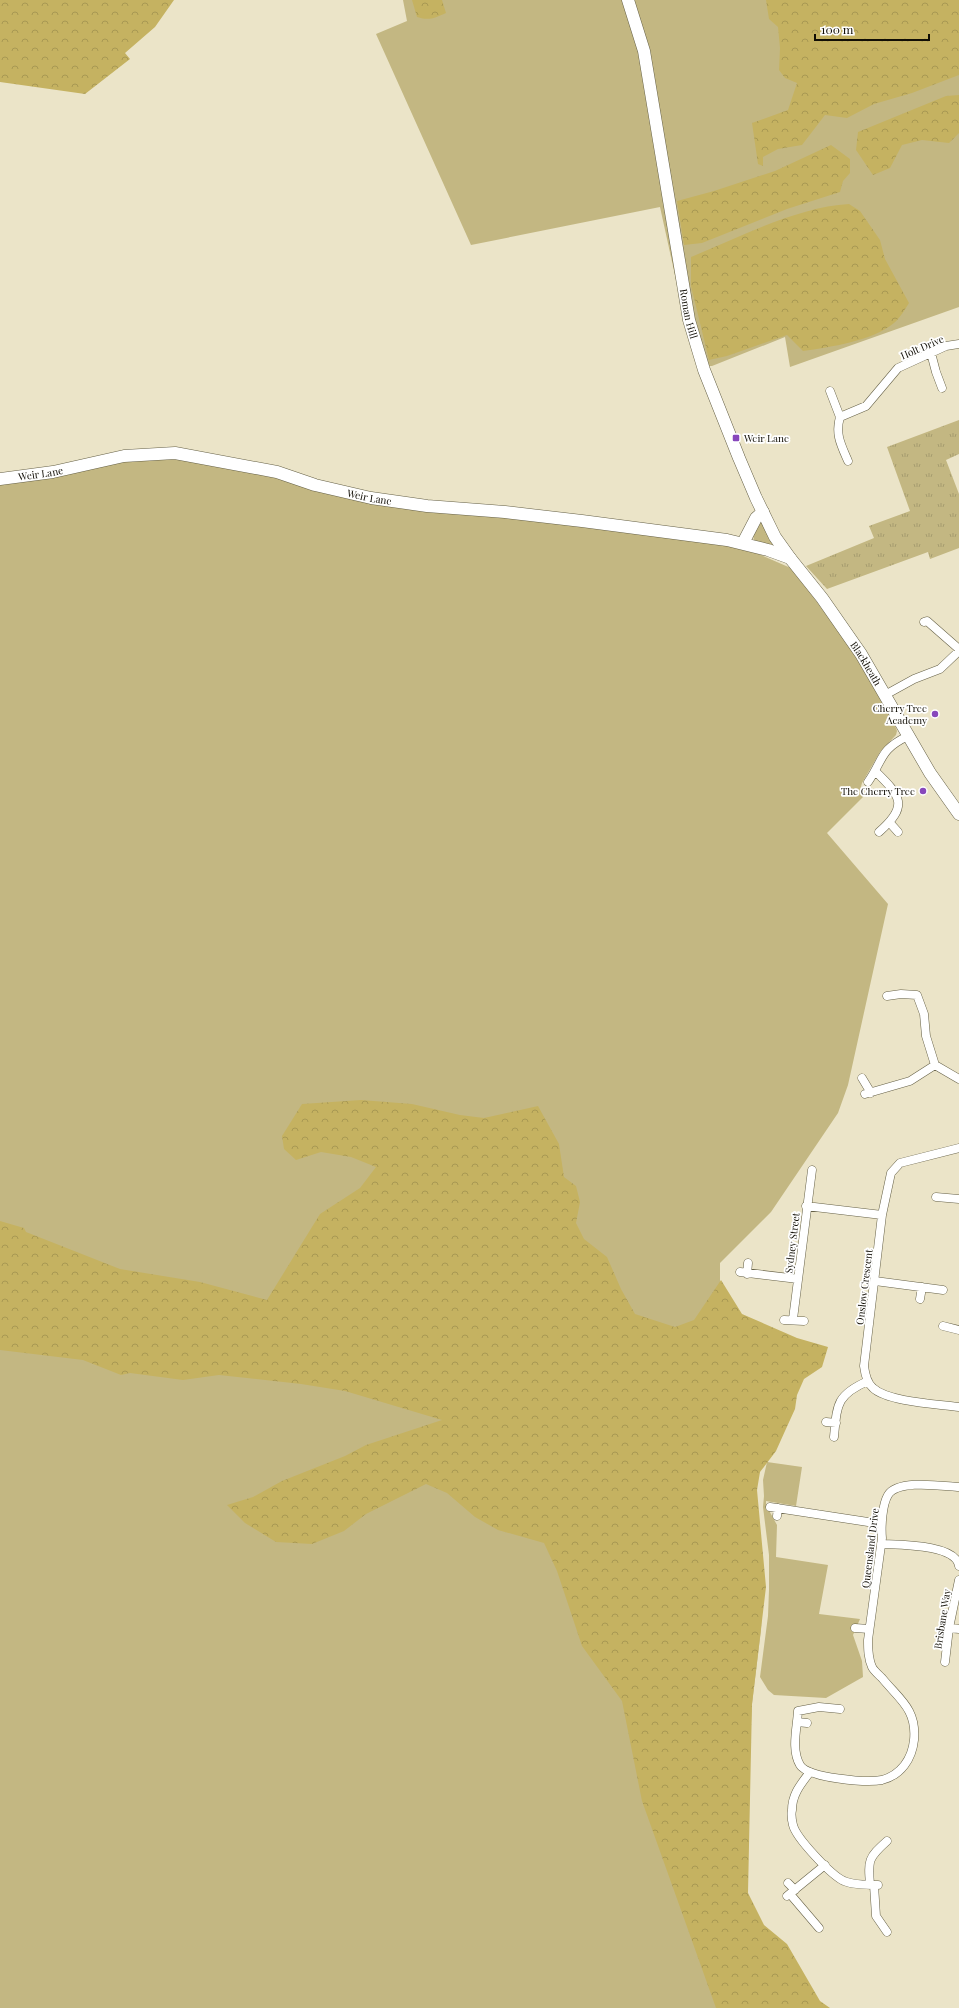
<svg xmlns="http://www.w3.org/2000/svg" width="959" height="2008" font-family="'Playfair Display',serif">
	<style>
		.grass { fill: #c3b782 }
		.forest { fill: url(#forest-crowns) }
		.park { fill: url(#park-tufts) }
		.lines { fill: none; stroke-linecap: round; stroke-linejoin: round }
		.street-casing { stroke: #666147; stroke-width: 9 }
		.secondary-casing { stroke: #666147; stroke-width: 13 }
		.street { stroke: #fff; stroke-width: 8 }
		.secondary { stroke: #fff; stroke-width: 12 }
		.poi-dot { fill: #8747bc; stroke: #fff; stroke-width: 1.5 }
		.labels { text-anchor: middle; stroke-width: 3.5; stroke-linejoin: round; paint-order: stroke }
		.street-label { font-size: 10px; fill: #110e05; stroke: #fff }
		.poi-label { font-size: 10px; fill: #110e05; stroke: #fff; text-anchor: end }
	</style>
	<defs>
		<pattern id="forest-crowns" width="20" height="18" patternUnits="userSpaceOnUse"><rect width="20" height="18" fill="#c5b261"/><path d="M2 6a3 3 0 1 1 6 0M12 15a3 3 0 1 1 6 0" fill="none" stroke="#a89853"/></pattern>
		<pattern id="park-tufts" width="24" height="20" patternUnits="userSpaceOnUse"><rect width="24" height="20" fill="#c3b782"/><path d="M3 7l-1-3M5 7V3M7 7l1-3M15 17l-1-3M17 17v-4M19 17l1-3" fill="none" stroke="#a69c6f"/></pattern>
	</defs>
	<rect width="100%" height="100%" fill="#ebe4c8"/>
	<path class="grass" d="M403,0H959V307L790,367L785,337L712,366H698L687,330L660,207L471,245L376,34L407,21Z
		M175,453L371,498L727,540L793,569L856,656L893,720L897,731L896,735L880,752L862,783L860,790L865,795L827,833L888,904L848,1085L838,1113L771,1212L720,1263V1287L763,1460L754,1491L763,1588L761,1630L752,1704L742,1894L814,2008H0V479Z
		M761,520L780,551L755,543L753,536Z
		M767,1462L802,1467L796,1506L766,1501V1505L777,1525L776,1557L828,1565L819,1614L860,1619L853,1635L862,1661L863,1677L826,1698L774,1695L768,1690L760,1677L768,1616L769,1590V1555L763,1507L764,1496L763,1480Z"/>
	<path class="forest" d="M0,0H174L155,27L125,53L130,59L85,94L0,82Z
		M412,0H442L446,13C435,18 429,21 417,17Z
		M766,0H959V75L912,93L874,104L847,118L825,115L802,145L778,149L763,157V166L758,164L752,123L788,110L797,83L785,78L779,70L780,48L778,27L769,19Z
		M959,95V133L949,143L922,140L902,145L890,168L873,175L856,150L858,132L946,96Z
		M831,145L850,159V173L843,181L840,192L787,209L702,243L684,245L677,201L714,191L775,171Z
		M849,204L860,211L880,240L885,259L909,303C905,309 900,318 894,323C872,341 831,347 803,351L787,335L727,356L709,360L691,286V257C740,237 797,207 849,204Z
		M361,1100L412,1104L460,1115L484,1118L538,1106L559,1144L564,1177L576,1186L580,1202L576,1223L584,1239L607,1257L621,1289L635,1314L675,1327L694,1320L721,1280L742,1314L797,1338L828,1347L822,1367L804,1379L797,1395L795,1409L785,1431L776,1451L760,1472L757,1490L766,1587L752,1704L748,1893L764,1925L787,1944L820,2001L830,2008H716L642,1801L622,1701L582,1646L557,1571L544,1543L498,1530L475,1517L447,1493L426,1484L366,1514L344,1531L312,1544L276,1542L245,1523L227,1505L253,1497L282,1481L345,1456L366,1445L442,1420L345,1391L301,1384L219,1375L183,1380L130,1373L121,1375L83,1360L0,1350V1221L24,1228L26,1232L120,1269L200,1282L267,1300L320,1214L360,1188L376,1167L351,1157L321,1152L296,1160L284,1149L282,1136L302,1104Z"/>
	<path class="park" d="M959,420V454L946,460L959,494V548L930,559L928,552L827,589L806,566L874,538L869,526L910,511L887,447Z"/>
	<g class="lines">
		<g class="street-casing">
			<path id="street" d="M931,353L936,372L942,388
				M830,391L840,417
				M848,461C841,445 835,434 840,417L866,406L898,368L946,346L959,344
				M924,622L927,621L959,649
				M885,695L914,679L940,669L959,651
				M875,771C901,796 909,806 879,832
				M868,782C884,759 879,750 908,736
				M890,823L898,832
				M887,996L901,994L917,995L924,1014L926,1036L935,1065L959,1079
				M862,1078L871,1093
				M865,1094L910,1081L935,1065
				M959,1148L900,1163L891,1173L882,1215L864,1366C865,1374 867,1383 873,1388C888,1402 938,1404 959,1407
				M936,1197L959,1199
				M806,1206L882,1215
				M740,1272L798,1279
				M747,1274L748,1263
				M875,1281L943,1290
				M920,1299L922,1287
				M793,1319L812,1170
				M784,1320L804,1321
				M943,1326L959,1330
				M826,1422L836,1423
				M834,1437C837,1405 836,1395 868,1381
				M770,1507L881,1524
				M777,1516L778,1508
				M881,1544C898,1545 956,1544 959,1566
				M855,1628L869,1629
				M949,1628L959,1629
				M945,1662L949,1628L959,1580
				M840,1709L819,1707L798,1711C797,1728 791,1750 800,1765C808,1778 867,1783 882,1780C901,1775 912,1759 914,1740C917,1709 899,1699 882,1678C879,1675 874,1671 872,1667C868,1658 868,1649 868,1640L882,1538C881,1527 882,1505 888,1495C898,1479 942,1486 959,1487
				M797,1722L807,1723
				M810,1772C801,1784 792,1794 792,1810C791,1814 792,1821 793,1825C796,1838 832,1876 844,1881C853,1885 868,1885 878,1885
				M788,1883L795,1890
				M870,1885C868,1860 868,1858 887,1841
				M874,1885L876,1916L887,1932
				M790,1894L819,1928
				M787,1896L825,1865"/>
		</g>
		<g class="secondary-casing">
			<g id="secondary">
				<path id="s1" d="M628,0L644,51L689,320L704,370L739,458L756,498L775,537L790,558L822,598L861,654L930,773L959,814"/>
				<path id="s2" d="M0,479L53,472L124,456L175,453L277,472L315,485L371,498L427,506L505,512L582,521L727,540L768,550L790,558"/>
				<path d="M743,543L756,518L763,512"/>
			</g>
		</g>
		<use href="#street" class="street"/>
		<use href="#secondary" class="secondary"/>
	</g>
	<g class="poi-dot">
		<rect x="732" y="434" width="8" height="8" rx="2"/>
		<circle cx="935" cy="714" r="4"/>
		<circle cx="923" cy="791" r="4"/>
	</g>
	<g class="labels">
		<g class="street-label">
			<text dy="4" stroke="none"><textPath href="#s1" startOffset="320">Roman Hill</textPath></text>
			<text transform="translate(922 347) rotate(-23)" y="4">Holt Drive</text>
			<text dy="4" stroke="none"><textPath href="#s2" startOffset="41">Weir Lane</textPath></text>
			<text dy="4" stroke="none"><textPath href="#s2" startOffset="377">Weir Lane</textPath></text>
			<text dy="4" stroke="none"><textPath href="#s1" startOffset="716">Blackheath</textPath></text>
			<text transform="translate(792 1243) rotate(-83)" y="4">Sydney Street</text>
			<text transform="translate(864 1287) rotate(-83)" y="4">Onslow Crescent</text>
			<text transform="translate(870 1548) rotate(-83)" y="4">Queensland Drive</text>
			<text transform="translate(942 1619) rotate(-81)" y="4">Brisbane Way</text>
		</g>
		<g class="poi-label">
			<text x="744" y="442" text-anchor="start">Weir Lane</text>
			<text x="927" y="712">Cherry Tree<tspan x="927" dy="12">Academy</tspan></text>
			<text x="915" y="795">The Cherry Tree</text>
		</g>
	</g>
	<path d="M815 34v6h114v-6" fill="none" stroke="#110e05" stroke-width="2"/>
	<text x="821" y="34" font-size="12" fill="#110e05" stroke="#ffffff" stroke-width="3" paint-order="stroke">100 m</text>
</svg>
